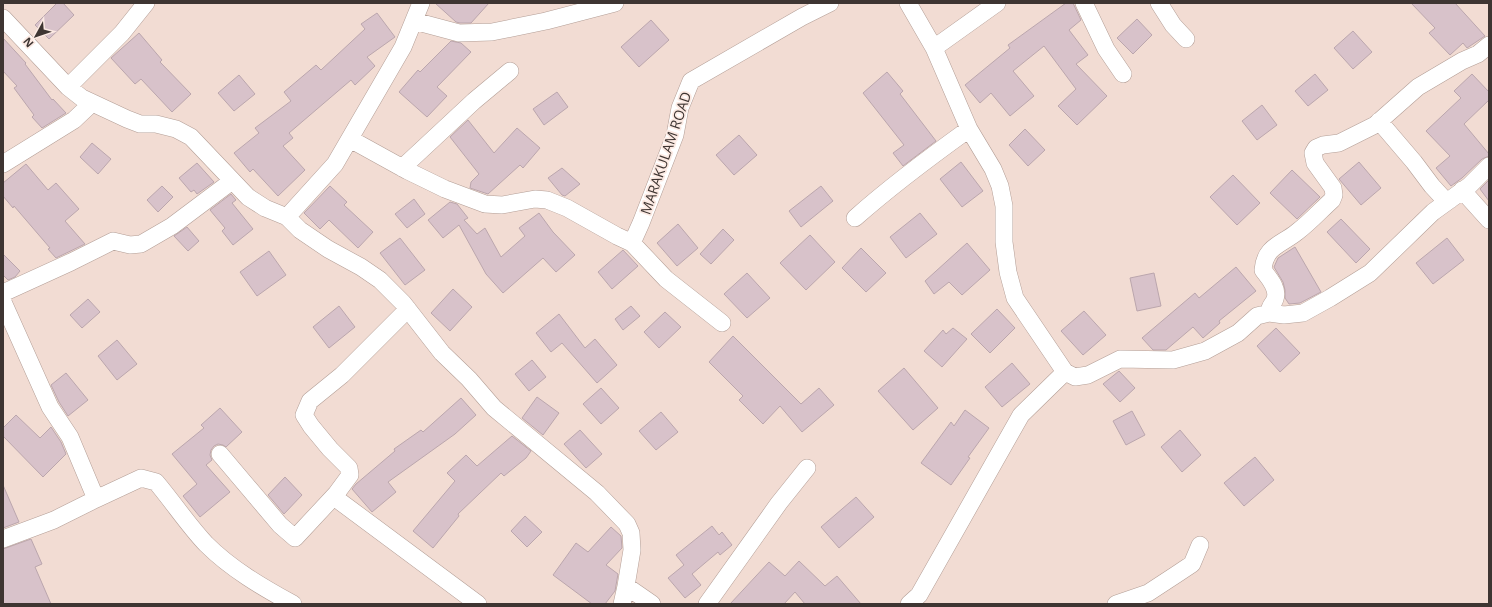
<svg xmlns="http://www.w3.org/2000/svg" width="1492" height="607" font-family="'Open Sans',sans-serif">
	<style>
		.building { fill: #d8c2ca; stroke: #bba6ad }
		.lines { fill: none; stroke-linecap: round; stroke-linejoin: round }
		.minor-casing { stroke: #b39e96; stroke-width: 18 }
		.minor { stroke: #fff; stroke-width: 17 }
		.labels { text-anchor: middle; stroke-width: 3.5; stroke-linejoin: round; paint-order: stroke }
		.street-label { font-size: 14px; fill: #3e3532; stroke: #fceae3 }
	</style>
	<rect width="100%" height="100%" fill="#f2dcd3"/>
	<path class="building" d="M57,3H63L74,15L49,39L35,25Z
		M435,3H489L471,23H460L456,22Z
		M1066,3H1073L1081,20L1069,30L1088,55L1076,64L1107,96L1077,125L1058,106L1076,89L1044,46L1013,71L1034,96L1010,116L991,93L980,103L965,85L1010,48L1008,45Z
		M1411,3H1455L1485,36L1467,48L1463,43L1450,55L1429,33L1435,28Z
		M377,13L395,37L367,57L375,66L355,85L351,80L289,133L293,138L283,146L305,170L278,196L253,169L250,172L234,153L259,133L255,128L291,101L284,92L316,65L321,70L365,29L361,24Z
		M1137,19L1152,35L1133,54L1117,38Z
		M651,20L669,40L639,67L621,47Z
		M1353,31L1372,52L1353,69L1334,48Z
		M139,33L162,60L160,62L191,94L172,112L141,79L135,84L111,58Z
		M3,38L26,63L25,64L52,100L53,99L66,113L42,128L32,117L34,115L14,88L17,86L3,71Z
		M451,41L461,43L471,52L437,87L447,96L427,117L399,92L418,70L420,72Z
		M887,72L903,91L900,94L936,141L903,166L893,153L904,145L863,93Z
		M1315,74L1328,90L1308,106L1295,91Z
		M1472,74L1489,92V100L1464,124L1489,154V156L1482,159L1462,178L1451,186L1436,168L1450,156L1426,131L1461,98L1454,91Z
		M239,75L255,94L234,111L218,93Z
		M557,92L568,107L544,125L533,109Z
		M1262,105L1277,125L1257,140L1242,121Z
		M468,120L494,153L517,128L540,148L523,168L520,165L488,194L470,188L471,182L479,174L450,137Z
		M1025,129L1045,150L1028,166L1009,145Z
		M739,135L757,155L734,175L716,155Z
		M92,143L111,159L98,174L80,157Z
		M961,162L983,191L962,207L940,179Z
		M1359,162L1381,188L1361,205L1339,179Z
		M197,163L214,182L197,194L194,190L191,192L179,178Z
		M26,164L48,190L56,183L79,209L65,221L85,244L56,258L48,249L50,248L14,206L13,208L3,196V183Z
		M562,168L580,184L565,196L562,195L548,178Z
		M1292,170L1320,197L1297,219L1270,193Z
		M1233,175L1260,203L1237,225L1210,197Z
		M1489,180V201L1480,189Z
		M162,186L173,197L158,212L147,200Z
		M330,186L347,202L344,205L373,232L358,248L329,220L320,229L304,213Z
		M821,186L833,201L801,227L789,211Z
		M231,194L236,200L232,203L253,229L233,245L222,231L225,228L210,210Z
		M414,199L425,214L407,228L395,214Z
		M450,202L457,204L468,218L464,220L477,234L485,228L501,257L525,236L519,228L539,213L553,232L575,255L556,272L543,258L503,293L486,274L459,225L443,238L428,220Z
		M920,213L937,234L906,258L890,237Z
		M1341,219L1370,249L1356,263L1327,232Z
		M678,224L698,248L677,266L657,243Z
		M187,227L199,241L188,251L174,236Z
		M723,229L734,240L711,264L700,254Z
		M810,235L835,262L806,290L780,263Z
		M400,238L425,270L405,285L380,253Z
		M1447,238L1464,260L1433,284L1416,263Z
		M967,243L990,270L962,295L949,282L934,294L925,281Z
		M1295,247L1321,292L1300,303L1289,304L1285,298V290L1283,282L1274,267L1278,258Z
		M861,248L886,273L866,292L842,268Z
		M623,250L638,266L612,289L598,272Z
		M269,251L286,275L257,296L240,272Z
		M3,254L20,271L15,277L8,280L3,275Z
		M1236,267L1256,291L1219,321L1220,323L1203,338L1193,327L1166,350H1153L1142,338L1195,293L1199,298Z
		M747,273L770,298L747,318L724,294Z
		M1154,273L1161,306L1137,311L1130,278Z
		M453,289L472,307L450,331L431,313Z
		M88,299L100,312L82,328L70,315Z
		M339,306L355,327L329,348L313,327Z
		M631,306L640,316L623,330L615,319Z
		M997,309L1015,328L990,353L971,334Z
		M1084,311L1106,335L1083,355L1061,331Z
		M665,312L681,327L659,348L644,332Z
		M559,314L585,348L595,339L617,365L597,383L562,343L551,352L536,333Z
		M953,328L967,339L942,367L924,351L943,330L946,334Z
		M1276,328L1300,353L1280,372L1257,346Z
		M733,336L801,404L819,388L834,405L802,432L780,406L763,424L739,400L743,396L709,362Z
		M117,340L137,364L117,380L98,356Z
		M532,360L546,377L529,391L515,374Z
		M1012,363L1030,384L1002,407L985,387Z
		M904,368L938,408L913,430L878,391Z
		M1119,371L1135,388L1120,402L1103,384Z
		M66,373L88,400L68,416L59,402L51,385Z
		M601,388L619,408L601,424L583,404Z
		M537,397L559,413L543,435L522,418Z
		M461,398L476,415L455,434L388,482L396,492L372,512L352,489L356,484L395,451L394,449L421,430L423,432Z
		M220,408L242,432L226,447L223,445L218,444L214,446L211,450L210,455L212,460L206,465L230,492L200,517L183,496L197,484L172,454L204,428L201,425Z
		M965,410L989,428L968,457L970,458L951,485L921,463L951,422L954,426Z
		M1132,411L1145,435L1126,445L1113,421Z
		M661,412L678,432L656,450L639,431Z
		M16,415L40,438L51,427L61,442L66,454L43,477L3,436V428Z
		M580,430L602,454L586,468L564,444Z
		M1180,430L1201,455L1182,472L1161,447Z
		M512,436L531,451L526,458L504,476L501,473L458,514L459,516L433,548L413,531L455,481L447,473L466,455L477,466Z
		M1255,457L1274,480L1244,506L1224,483Z
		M285,477L302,495L284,514L268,495Z
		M3,485L19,522L3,528Z
		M856,497L874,517L839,548L821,527Z
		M525,516L542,532L527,547L511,531Z
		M712,526L719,535L722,532L732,545L720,555L718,552L692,574L701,585L685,598L668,578L684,565L676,555Z
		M611,527L621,536L622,548L606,565L618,574L615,591L605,604H592L553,575L576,543L588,552Z
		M31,539L42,564L35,567L51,604H3V549Z
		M799,561L825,586L837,576L861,604H805L795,592L784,604H730L769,562L785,576Z"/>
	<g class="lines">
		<g class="minor-casing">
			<path id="minor" d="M908,3L934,48L969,129L993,169L1000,186L1004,206V242L1008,272L1015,298L1065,372L1021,415L919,595L909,604
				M1084,3L1106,49L1123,74
				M1159,3L1173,25L1186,39
				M3,18L68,87L82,98L127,119L140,124H156L176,129L191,137L248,197L265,208L287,217L335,164L403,47L421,3
				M414,21L459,33L492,32L546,21L615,3
				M934,48L997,3
				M68,87L122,33L146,3
				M1379,121L1414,162L1432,186L1444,199L1450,200
				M350,139L408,171L445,189L485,204L502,205L535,199L547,200L567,208L617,236L632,243L641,223L675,135L680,108L691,81L802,17L830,3
				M3,164L74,120L92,103
				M402,168L474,101L510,71
				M1462,190L1489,220
				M287,217L300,230L328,249L361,267L380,280L403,303L442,353L469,379L494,408L597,493L627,524L631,533L632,550L626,586L652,604
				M855,218C891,186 930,157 969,129
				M632,243L666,279L722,323
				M3,293L71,262L113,241L130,245L141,244L172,226L232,181
				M3,302L50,407L70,437L96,499L54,520L3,539
				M408,309L342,375L310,401L304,415L311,426L330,449L349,468L350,475L336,494L338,500L478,604
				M1269,313C1270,304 1273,305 1275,299C1279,288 1268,277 1263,270C1265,246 1281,245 1297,232C1309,223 1320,211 1332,200L1334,195L1333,188L1315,163L1313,153L1316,148L1323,145L1339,143L1375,125L1418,87L1462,61L1478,54L1489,45
				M1065,372L1075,377L1088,375L1120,359L1173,360L1205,351L1238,333L1257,316L1269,313L1284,315L1303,313L1330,298L1370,273L1433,212L1469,186L1489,166
				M220,454L280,525L295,538L336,494
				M96,499L141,478L156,482C173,502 188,525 206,544C231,569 262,587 293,604
				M622,604L626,586
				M707,604L779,503L807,468
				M1116,604L1148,593L1177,574L1192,564L1200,545"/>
		</g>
		<use href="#minor" class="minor"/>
	</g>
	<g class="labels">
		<g class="street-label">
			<text transform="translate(666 153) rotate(-71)" y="5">MARAKULAM ROAD</text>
		</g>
	</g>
	<rect width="1492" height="607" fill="none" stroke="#3e3532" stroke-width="8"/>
	<g transform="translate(36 36) rotate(230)" stroke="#fceae3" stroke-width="3" paint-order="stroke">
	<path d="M0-3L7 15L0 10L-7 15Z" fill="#3e3532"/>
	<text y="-6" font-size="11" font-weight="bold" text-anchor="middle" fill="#3e3532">N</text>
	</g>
</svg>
